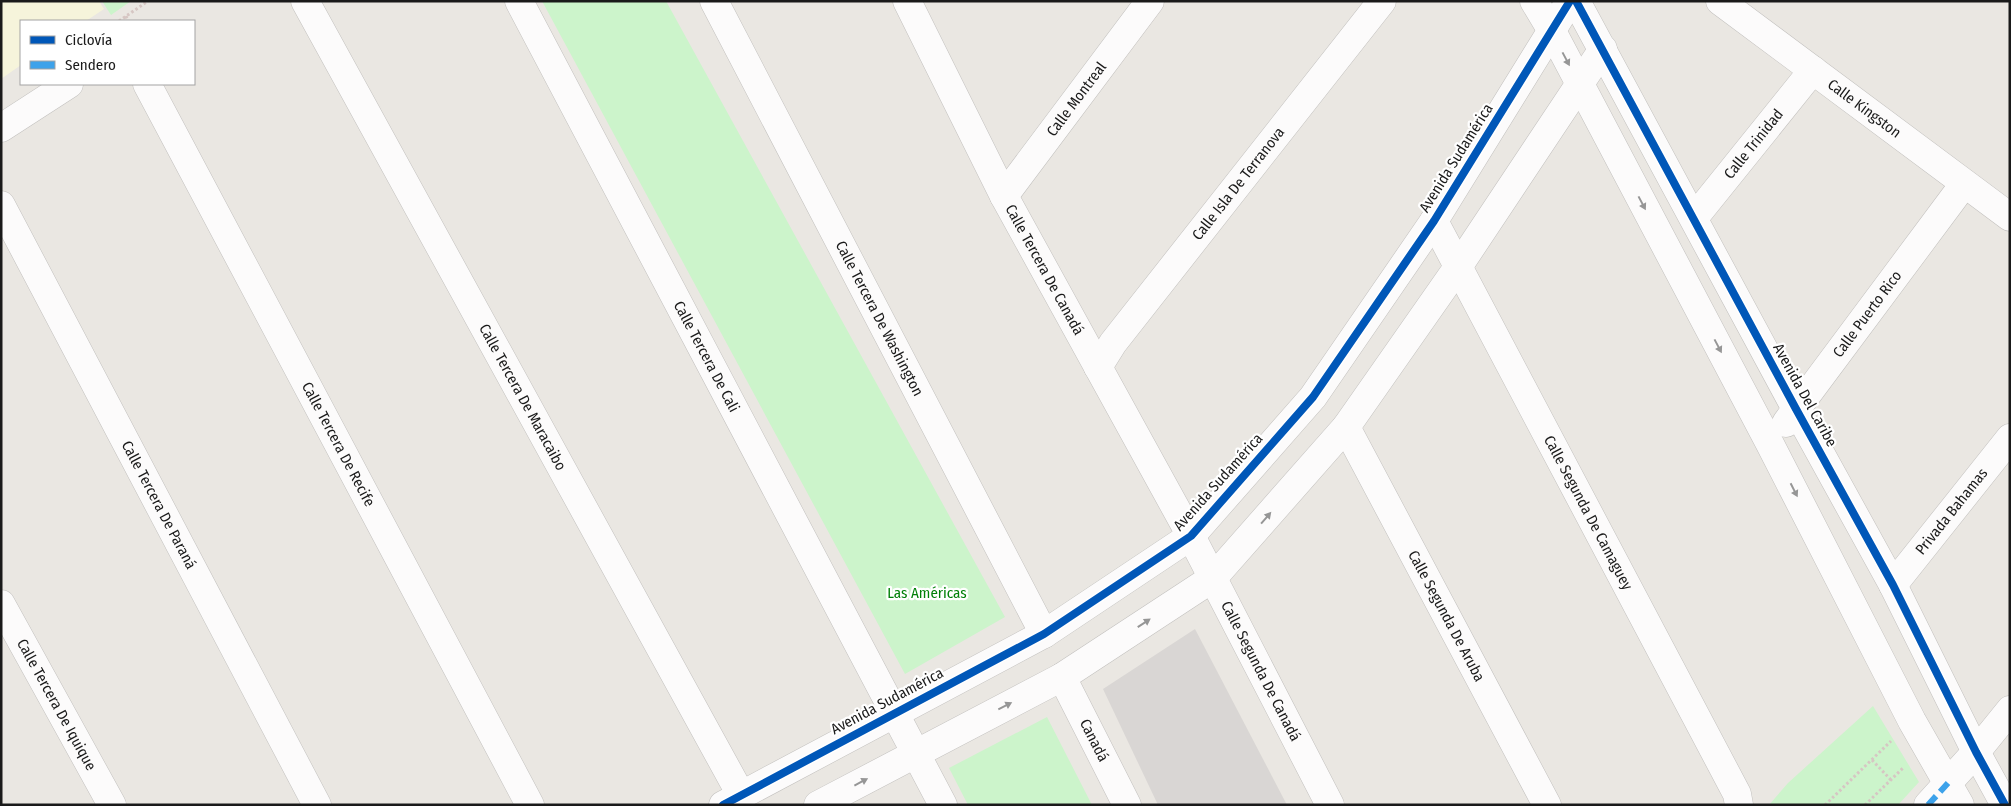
<svg xmlns="http://www.w3.org/2000/svg" width="2011" height="806" font-family="'Fira Sans Condensed',sans-serif">
	<style>
		.residential { fill: #d9d6d4 }
		.education { fill: #f6f4db }
		.park { fill: #ccf4cb }
		.lines { fill: none; stroke-linecap: round; stroke-linejoin: round }
		.minor-casing { stroke: #c2c0be; stroke-width: 29 }
		.path { stroke: #d6c6c3; stroke-width: 3; stroke-dasharray: 2.5 2.5; stroke-linecap: butt }
		.minor { stroke: #fcfbfb; stroke-width: 28 }
		.quiet { stroke: #3da2ea; stroke-width: 6; stroke-dasharray: 12 6; stroke-linecap: butt }
		.cycleway-casing { stroke: #fff; stroke-width: 11 }
		.cycleway { stroke: #0057b8; stroke-width: 8 }
		.oneway { fill: #969696 }
		.labels { text-anchor: middle; stroke-width: 4.5; stroke-linejoin: round; paint-order: stroke }
		.street-label { font-size: 15px; fill: #1a1a1a; stroke: #fff }
		.park-label { font-size: 15px; fill: #008008; stroke: #fff }
	</style>
	<rect width="100%" height="100%" fill="#eae7e2"/>
	<path class="residential" d="M1195,629L1287,805H1158L1103,689Z"/>
	<path class="education" d="M1,1H99L104,9L86,21H21V65L1,79Z"/>
	<path class="park" d="M102,1H131L111,15Z
		M542,1H666L1005,617L905,674Z
		M1873,706L1919,782L1898,805H1769L1788,783Z
		M1047,717L1092,805H968L949,768Z"/>
	<g class="lines">
		<g class="minor-casing">
			<g id="minor">
				<path id="s1" d="M305,1L741,795"/>
				<path id="s2" d="M519,1L943,805"/>
				<path id="s3" d="M714,1L1044,634"/>
				<path id="s4" d="M907,1L1004,196L1191,536L1330,805"/>
				<path d="M1534,1L1552,31L1770,444L1912,721L1960,805"/>
				<path d="M1576,1L1796,409L1893,585L1976,752L2005,805"/>
				<path id="s5" d="M1720,1L2010,217"/>
				<path id="s6" d="M147,84L530,805"/>
				<path d="M1,128L69,84"/>
				<path id="s7" d="M1004,196L1150,1"/>
				<path id="s8" d="M1,205L317,805"/>
				<path id="s9" d="M1694,218L1813,70"/>
				<path id="s10" d="M1434,221L1737,794L1739,805"/>
				<path id="s11" d="M1098,367L1113,343L1382,1"/>
				<path id="s12" d="M1786,423L1964,184"/>
				<path id="s13" d="M1346,427L1547,805"/>
				<path id="s14" d="M1893,585L2010,438"/>
				<path id="s15" d="M1,604L112,805"/>
				<path id="s16" d="M1062,677L1127,805"/>
				<path d="M723,805L1044,634L1191,536L1313,397L1434,221L1570,1"/>
				<path d="M818,805L1062,677L1213,578L1346,427L1458,267L1603,49"/>
				<path d="M1928,805L1976,752L2010,710"/>
			</g>
		</g>
		<path class="path" d="M126,16L128,21
			M119,21L148,1
			M1872,760L1891,780
			M1825,805L1891,741
			M1865,805L1904,767"/>
		<use href="#minor" class="minor"/>
		<path class="quiet" d="M1928,805L1948,783"/>
		<g class="cycleway-casing">
			<path id="cycleway" d="M1576,1L1796,409L1893,585L1976,752L2005,805
				M723,805L1044,634L1191,536L1313,397L1434,221L1570,1"/>
		</g>
		<use href="#cycleway" class="cycleway"/>
	</g>
	<defs><path id="oneway-solid" d="M-6-.8H1V-3.2L6.5 0L1 3.2V.8H-6Z" transform="scale(1.25)"/></defs>
	<g class="oneway">
		<use href="#oneway-solid" transform="translate(1566 59) rotate(62)"/>
		<use href="#oneway-solid" transform="translate(1642 203) rotate(62)"/>
		<use href="#oneway-solid" transform="translate(1718 346) rotate(62)"/>
		<use href="#oneway-solid" transform="translate(1794 490) rotate(63)"/>
		<use href="#oneway-solid" transform="translate(1266 518) rotate(-49)"/>
		<use href="#oneway-solid" transform="translate(1144 623) rotate(-33)"/>
		<use href="#oneway-solid" transform="translate(1005 706) rotate(-27)"/>
		<use href="#oneway-solid" transform="translate(861 782) rotate(-28)"/>
	</g>
	<g class="labels">
		<g class="street-label">
			<text dy="5" stroke="none"><textPath href="#s7" startOffset="121">Calle Montreal</textPath></text>
			<text dy="5" stroke="none"><textPath href="#s5" startOffset="180">Calle Kingston</textPath></text>
			<text dy="5" stroke="none"><textPath href="#s9" startOffset="95">Calle Trinidad</textPath></text>
			<text transform="translate(1456 158) rotate(-58)" y="5">Avenida Sudamérica</text>
			<text dy="5" stroke="none"><textPath href="#s11" startOffset="231">Calle Isla De Terranova</textPath></text>
			<text dy="5" stroke="none"><textPath href="#s4" startOffset="302">Calle Tercera De Canadá</textPath></text>
			<text dy="5" stroke="none"><textPath href="#s12" startOffset="136">Calle Puerto Rico</textPath></text>
			<text dy="5" stroke="none"><textPath href="#s3" startOffset="358">Calle Tercera De Washington</textPath></text>
			<text dy="5" stroke="none"><textPath href="#s2" startOffset="402">Calle Tercera De Cali</textPath></text>
			<text transform="translate(1805 395) rotate(61)" y="5">Avenida Del Caribe</text>
			<text dy="5" stroke="none"><textPath href="#s1" startOffset="452">Calle Tercera De Maracaibo</textPath></text>
			<text dy="5" stroke="none"><textPath href="#s6" startOffset="408">Calle Tercera De Recife</textPath></text>
			<text transform="translate(1218 482) rotate(-48)" y="5">Avenida Sudamérica</text>
			<text dy="5" stroke="none"><textPath href="#s8" startOffset="339">Calle Tercera De Paraná</textPath></text>
			<text dy="5" stroke="none"><textPath href="#s14" startOffset="94">Privada Bahamas</textPath></text>
			<text dy="5" stroke="none"><textPath href="#s10" startOffset="330">Calle Segunda De Camaguey</textPath></text>
			<text dy="5" stroke="none"><textPath href="#s13" startOffset="214">Calle Segunda De Aruba</textPath></text>
			<text dy="5" stroke="none"><textPath href="#s4" startOffset="758">Calle Segunda De Canadá</textPath></text>
			<text transform="translate(887 701) rotate(-28)" y="5">Avenida Sudamérica</text>
			<text dy="5" stroke="none"><textPath href="#s15" startOffset="115">Calle Tercera De Iquique</textPath></text>
			<text dy="5" stroke="none"><textPath href="#s16" startOffset="71">Canadá</textPath></text>
		</g>
		<g class="park-label">
			<text x="927" y="598">Las Américas</text>
		</g>
	</g>
	<rect width="2011" height="806" fill="none" stroke="#1a1a1a" stroke-width="5"/>
	<rect x="20" y="20" width="175" height="65" fill="#ffffff" stroke="#a3a3a3"/>
	<rect x="30" y="36" width="25" height="8" fill="#0057b8" stroke="#a3a3a3"/>
	<text x="65" y="45" font-size="15" fill="#1a1a1a">Ciclovía</text>
	<rect x="30" y="61" width="25" height="8" fill="#3da2ea" stroke="#a3a3a3"/>
	<text x="65" y="70" font-size="15" fill="#1a1a1a">Sendero</text>
</svg>
